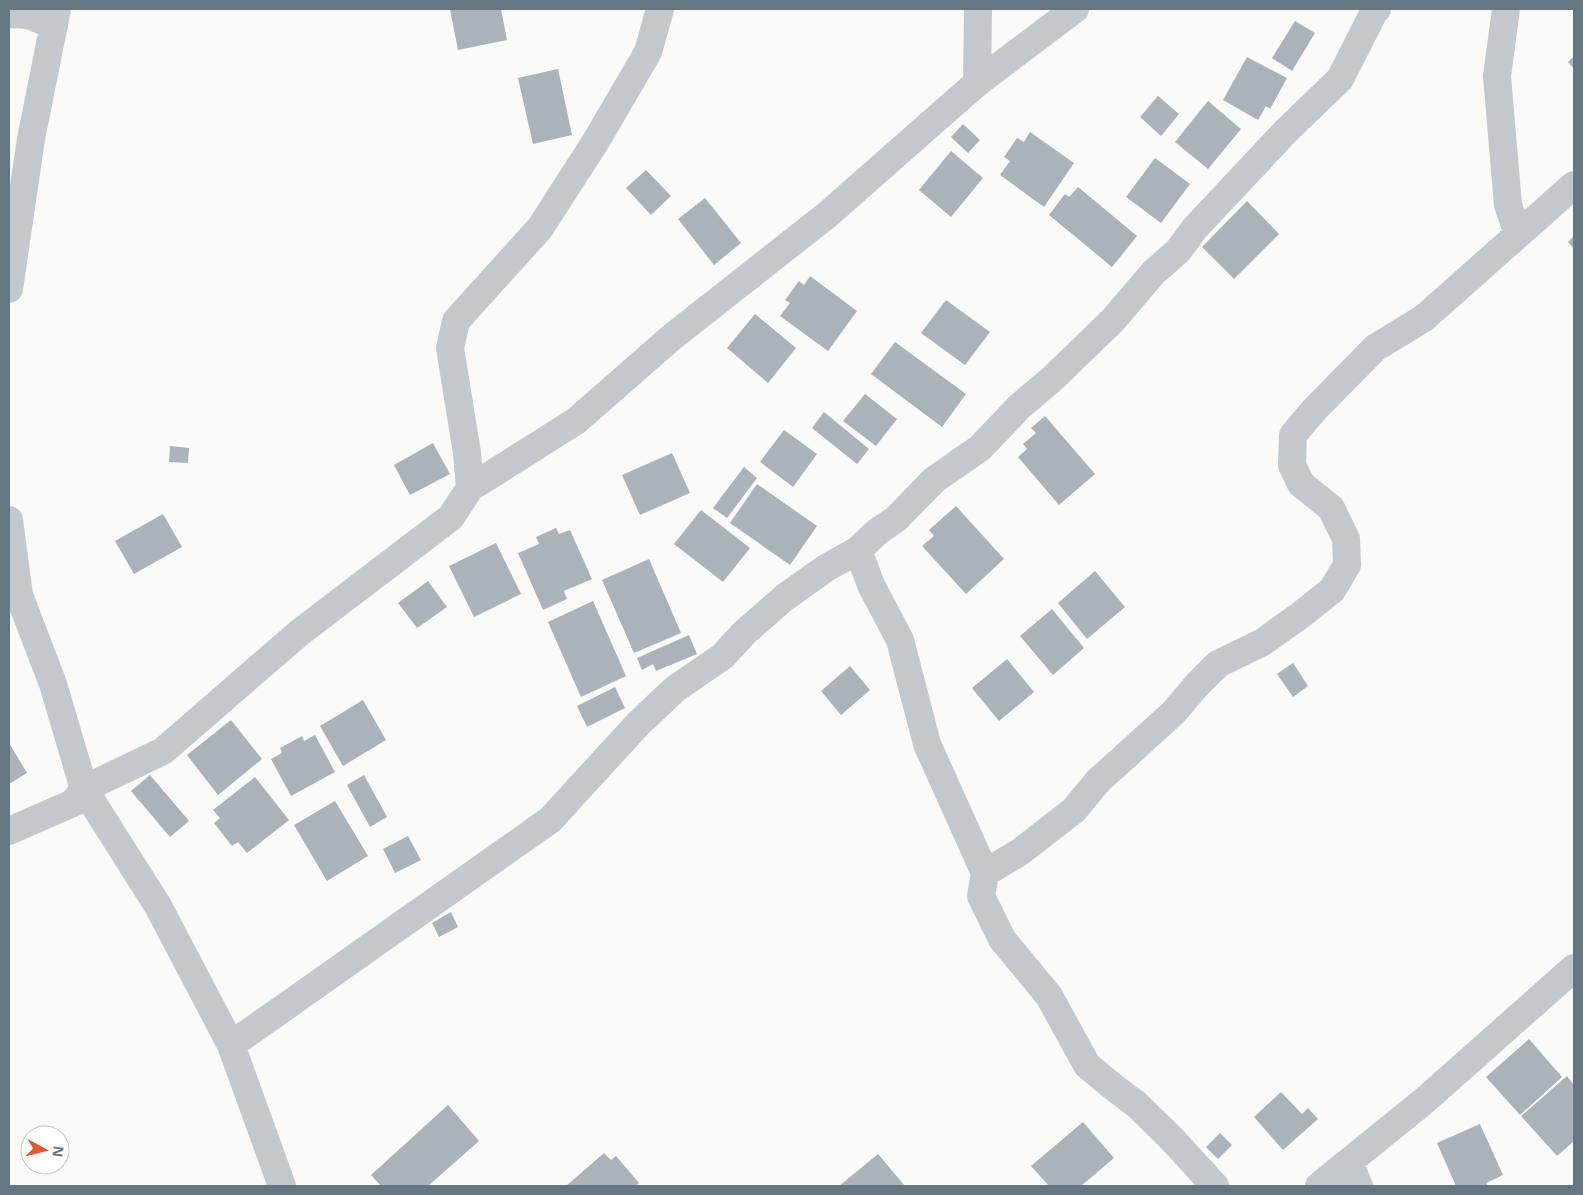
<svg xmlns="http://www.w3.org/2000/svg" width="1583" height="1195" font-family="'Noto Sans',sans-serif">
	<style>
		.building { fill: #aab3b9 }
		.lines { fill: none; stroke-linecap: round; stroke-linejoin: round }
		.minor { stroke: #c3c8cc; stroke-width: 28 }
	</style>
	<rect width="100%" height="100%" fill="#fafaf8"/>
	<path class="building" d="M450,9H501L507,40L458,50Z
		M1295,21L1315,33L1292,71L1272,58Z
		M1574,56V69L1568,62Z
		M1247,57L1287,78L1270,109L1266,106L1258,120L1223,100Z
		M558,69L572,135L533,144L518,78Z
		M1158,96L1179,114L1161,136L1140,117Z
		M1208,101L1241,129L1208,169L1175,142Z
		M963,124L980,140L968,153L951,137Z
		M1030,132L1074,163L1044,207L1000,175L1010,161L1004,157L1017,138L1024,142Z
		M951,151L983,178L951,217L919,190Z
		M1155,158L1190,184L1161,223L1126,197Z
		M646,170L671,196L651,215L626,188Z
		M1078,187L1137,236L1112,267L1049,215L1065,194L1069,197Z
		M705,198L741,243L714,265L678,219Z
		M1247,201L1279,234L1234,279L1202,247Z
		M1574,236V249L1568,242Z
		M810,276L857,311L828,351L780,316L790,303L785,300L799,281L804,285Z
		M946,300L990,332L965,365L921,333Z
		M755,314L796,348L768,383L727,348Z
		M895,342L966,394L942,427L871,374Z
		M865,394L897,419L876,446L843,421Z
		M824,412L869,449L857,464L812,428Z
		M1045,416L1095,474L1059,505L1018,457L1027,449L1023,444L1036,433L1031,428Z
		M784,430L817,454L793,487L760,462Z
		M433,443L450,474L410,495L394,465Z
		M170,446L189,448L188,463L169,462Z
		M672,453L690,493L640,515L622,475Z
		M744,467L757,478L727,518L713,508Z
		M757,484L817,526L790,565L730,523Z
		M956,506L1004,559L966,594L922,546L934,536L929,530Z
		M701,510L750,548L723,582L674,544Z
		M163,514L182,547L134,574L115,541Z
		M556,528L559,534L570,530L592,579L564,591L567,599L543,610L518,553L539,544L536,537Z
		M496,543L521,594L474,617L449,566Z
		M649,559L681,633L634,653L602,580Z
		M1095,571L1125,607L1087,639L1058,603Z
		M428,581L447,607L417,628L398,603Z
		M593,601L626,676L581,697L548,622Z
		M1052,609L1084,648L1053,675L1020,636Z
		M689,635L697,654L656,671L653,664L642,670L637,658Z
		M1007,659L1034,692L999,721L972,688Z
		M1293,663L1308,686L1293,697L1277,674Z
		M850,666L870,690L841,715L821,691Z
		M615,687L625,708L587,727L577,706Z
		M363,700L386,740L343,766L320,726Z
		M231,720L262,759L218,795L187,755Z
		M315,735L335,772L291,796L271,759L282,753L280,748L302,736L304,741Z
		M9,743L27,773L9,784Z
		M150,775L189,821L170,837L131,791Z
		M364,775L387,817L370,827L347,785Z
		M255,777L289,820L247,853L238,842L232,846L214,823L220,818L213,810Z
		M335,801L368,856L327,881L294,825Z
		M408,836L421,860L395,873L383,849Z
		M451,912L458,927L439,937L432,923Z
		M1529,1039L1562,1077L1520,1115L1486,1077Z
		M1567,1076L1574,1085V1141L1557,1156L1521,1116Z
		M1281,1092L1302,1114L1308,1108L1318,1119L1283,1150L1254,1117Z
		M448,1105L479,1141L428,1186H381L371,1175Z
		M1083,1122L1114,1158L1081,1186H1049L1031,1166Z
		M1480,1124L1503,1175L1486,1183L1488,1186H1456L1437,1143Z
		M1220,1133L1232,1145L1218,1159L1206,1147Z
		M604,1153L611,1160L616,1156L639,1183L636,1186H566Z
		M878,1154L905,1186H839Z"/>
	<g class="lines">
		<path class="minor" d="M1506,9L1497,76L1508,205L1518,234
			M9,14L29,15L54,26
			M977,83L978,9
			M9,289L31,139L57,9
			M470,488L576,421L672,337L827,215L977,83L1075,9
			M9,520L19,595L53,684L84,789L158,906L231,1045L282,1186
			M858,550L871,585L900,640L927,744L985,873
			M9,831L73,803L84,789L163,751L299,633L451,517L470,488L467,453L450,348L456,321L540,228L596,141L648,52L660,9
			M231,1045L550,820L638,724L675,689L723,656L744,633L784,598L826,568L858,550L877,532L896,519L934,480L980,448L1020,406L1051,380L1113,320L1154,272L1178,251L1195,228L1286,131L1340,79L1375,10L1377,9
			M1349,1162L1359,1186
			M1215,1186L1171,1138L1136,1104L1112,1086L1087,1065L1049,996L1002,939L981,896L985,873L1020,852L1074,810L1098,781L1173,713L1197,685L1218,664L1263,642L1302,614L1332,590L1347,565L1346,539L1331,508L1301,484L1292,465L1293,435L1315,409L1375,348L1424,318L1574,185
			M1319,1186L1424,1101L1574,968"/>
	</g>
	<rect width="1583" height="1195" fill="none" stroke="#657683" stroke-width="20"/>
	<g transform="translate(45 1150) rotate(97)"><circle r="24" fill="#ffffff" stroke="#c1c8cd"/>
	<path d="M0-4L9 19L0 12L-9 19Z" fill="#e4572e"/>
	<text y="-8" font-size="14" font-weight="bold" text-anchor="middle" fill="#657683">N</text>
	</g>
</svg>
